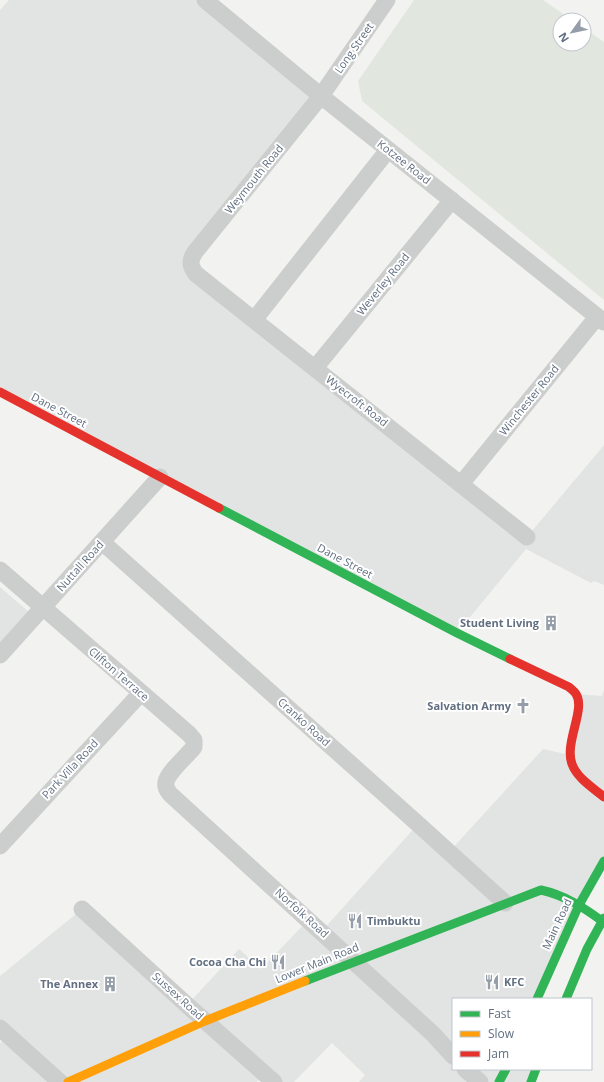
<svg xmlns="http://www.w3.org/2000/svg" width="604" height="1082" font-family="'Open Sans',sans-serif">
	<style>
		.built { fill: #e2e4e3 }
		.green { fill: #e1e6de }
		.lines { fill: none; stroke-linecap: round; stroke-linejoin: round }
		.street { stroke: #cccdcd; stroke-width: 17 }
		.fast { stroke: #30b455; stroke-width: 9 }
		.slow { stroke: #ff9f0a; stroke-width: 9 }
		.jam { stroke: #e5322d; stroke-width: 9 }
		.labels { text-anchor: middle; stroke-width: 4; stroke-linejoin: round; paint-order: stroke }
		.street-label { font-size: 11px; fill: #616f81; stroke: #fff }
		.poi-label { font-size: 11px; font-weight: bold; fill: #616f81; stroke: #fff; text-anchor: end }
	</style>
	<rect width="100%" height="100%" fill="#f2f3f0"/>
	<path class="built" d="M9,0H205L321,96L191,263L527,537L604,445V585L594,581L591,583L526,549L457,633L0,392V10Z
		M0,587L29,612L0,644Z
		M604,690V861L537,999H453V1069H536L531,1082H359L365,1075L332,1043L294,1082H274L268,1076L256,1082H0V1043L8,1035L0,1028V976L82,909L187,1005L239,949L261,969L309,919L322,931L418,824L449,852L543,749L570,755L576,694L602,696Z"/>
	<path class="green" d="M414,0H543L572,20H560V44H584V28L604,42V300L362,101L358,81Z"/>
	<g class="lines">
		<path class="street" d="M205,0L321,96L604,322
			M387,0L321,96L195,252C189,261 190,266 196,274L527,537
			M254,320L388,150
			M315,368L452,200
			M461,484L597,317
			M102,542L418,824L505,903
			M0,570L189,734L194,740V747C187,756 168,772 166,782C165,787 167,790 170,794L433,1034L453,1056
			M0,655L160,477
			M0,846L141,693
			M82,909L187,1005L274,1082
			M0,1028L60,1082
			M465,1069L480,1082"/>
		<path class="fast" d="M219,508L457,633L510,659
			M305,981L541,890C564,895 583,907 602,921
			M537,999L579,905L604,861
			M566,999L587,949L604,918
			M499,1082L506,1069
			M531,1082L536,1069"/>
		<path class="slow" d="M68,1082L205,1021L305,981"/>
		<path class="jam" d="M0,392L219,508
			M510,659L569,687C571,689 574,691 576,694C586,709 564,743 572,764C577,778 593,788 604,797"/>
	</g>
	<defs>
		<g id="building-bare" transform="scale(1.2)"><path d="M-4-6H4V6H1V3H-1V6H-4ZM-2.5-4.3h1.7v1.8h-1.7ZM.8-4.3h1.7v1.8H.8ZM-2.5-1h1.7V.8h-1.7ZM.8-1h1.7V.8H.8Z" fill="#949da8" stroke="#fff" stroke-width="2.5" paint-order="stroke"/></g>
		<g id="church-bare" transform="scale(1.2)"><path d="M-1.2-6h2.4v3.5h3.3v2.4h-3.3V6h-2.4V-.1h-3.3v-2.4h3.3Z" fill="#949da8" stroke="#fff" stroke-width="2.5" paint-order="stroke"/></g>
		<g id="restaurant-bare" transform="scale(1.2)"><path d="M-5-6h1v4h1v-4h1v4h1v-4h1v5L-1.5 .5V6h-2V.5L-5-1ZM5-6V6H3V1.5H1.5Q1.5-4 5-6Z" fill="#949da8" stroke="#fff" stroke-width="2.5" paint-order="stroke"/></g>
	</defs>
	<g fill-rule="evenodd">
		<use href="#building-bare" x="551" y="623"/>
		<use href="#church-bare" x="523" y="706"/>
		<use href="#restaurant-bare" x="355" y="921"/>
		<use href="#restaurant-bare" x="278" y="962"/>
		<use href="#restaurant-bare" x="492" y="982"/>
		<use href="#building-bare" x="110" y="984"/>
	</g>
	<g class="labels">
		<g class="street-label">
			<text transform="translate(354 48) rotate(-55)" y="4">Long Street</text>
			<text transform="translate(404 162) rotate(38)" y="4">Kotzee Road</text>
			<text transform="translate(254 179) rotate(-51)" y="4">Weymouth Road</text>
			<text transform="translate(383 284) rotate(-51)" y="4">Weverley Road</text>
			<text transform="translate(529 400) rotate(-51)" y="4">Winchester Road</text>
			<text transform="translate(357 401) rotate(38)" y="4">Wyecroft Road</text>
			<text transform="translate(59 410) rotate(28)" y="4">Dane Street</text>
			<text transform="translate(345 561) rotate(28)" y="4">Dane Street</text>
			<text transform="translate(80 566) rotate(-48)" y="4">Nuttall Road</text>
			<text transform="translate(119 674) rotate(41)" y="4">Clifton Terrace</text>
			<text transform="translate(304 722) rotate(42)" y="4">Cranko Road</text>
			<text transform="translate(70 769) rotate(-47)" y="4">Park Villa Road</text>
			<text transform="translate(302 913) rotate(42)" y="4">Norfolk Road</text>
			<text transform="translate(557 924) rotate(-65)" y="4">Main Road</text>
			<text transform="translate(317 963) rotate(-22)" y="4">Lower Main Road</text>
			<text transform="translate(178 996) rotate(42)" y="4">Sussex Road</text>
		</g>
		<g class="poi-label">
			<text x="539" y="627">Student Living</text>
			<text x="511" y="710">Salvation Army</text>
			<text x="367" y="925" text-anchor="start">Timbuktu</text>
			<text x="266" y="966">Cocoa Cha Chi</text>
			<text x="504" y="986" text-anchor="start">KFC</text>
			<text x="98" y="988">The Annex</text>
		</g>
	</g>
	<rect x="452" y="998" width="140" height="72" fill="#ffffff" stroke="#c0c5cd"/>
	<rect x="460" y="1011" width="20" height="6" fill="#30b455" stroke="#c0c5cd"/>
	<text x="488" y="1018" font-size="12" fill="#616f81">Fast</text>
	<rect x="460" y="1031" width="20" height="6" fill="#ff9f0a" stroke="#c0c5cd"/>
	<text x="488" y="1038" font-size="12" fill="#616f81">Slow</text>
	<rect x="460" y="1051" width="20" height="6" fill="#e5322d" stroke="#c0c5cd"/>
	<text x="488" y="1058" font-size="12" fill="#616f81">Jam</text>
	<g transform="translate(572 32) rotate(237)"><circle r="19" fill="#ffffff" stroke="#c0c5cd"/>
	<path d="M0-3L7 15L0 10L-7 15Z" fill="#949da8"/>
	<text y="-6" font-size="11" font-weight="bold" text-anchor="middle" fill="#616f81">N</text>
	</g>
</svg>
